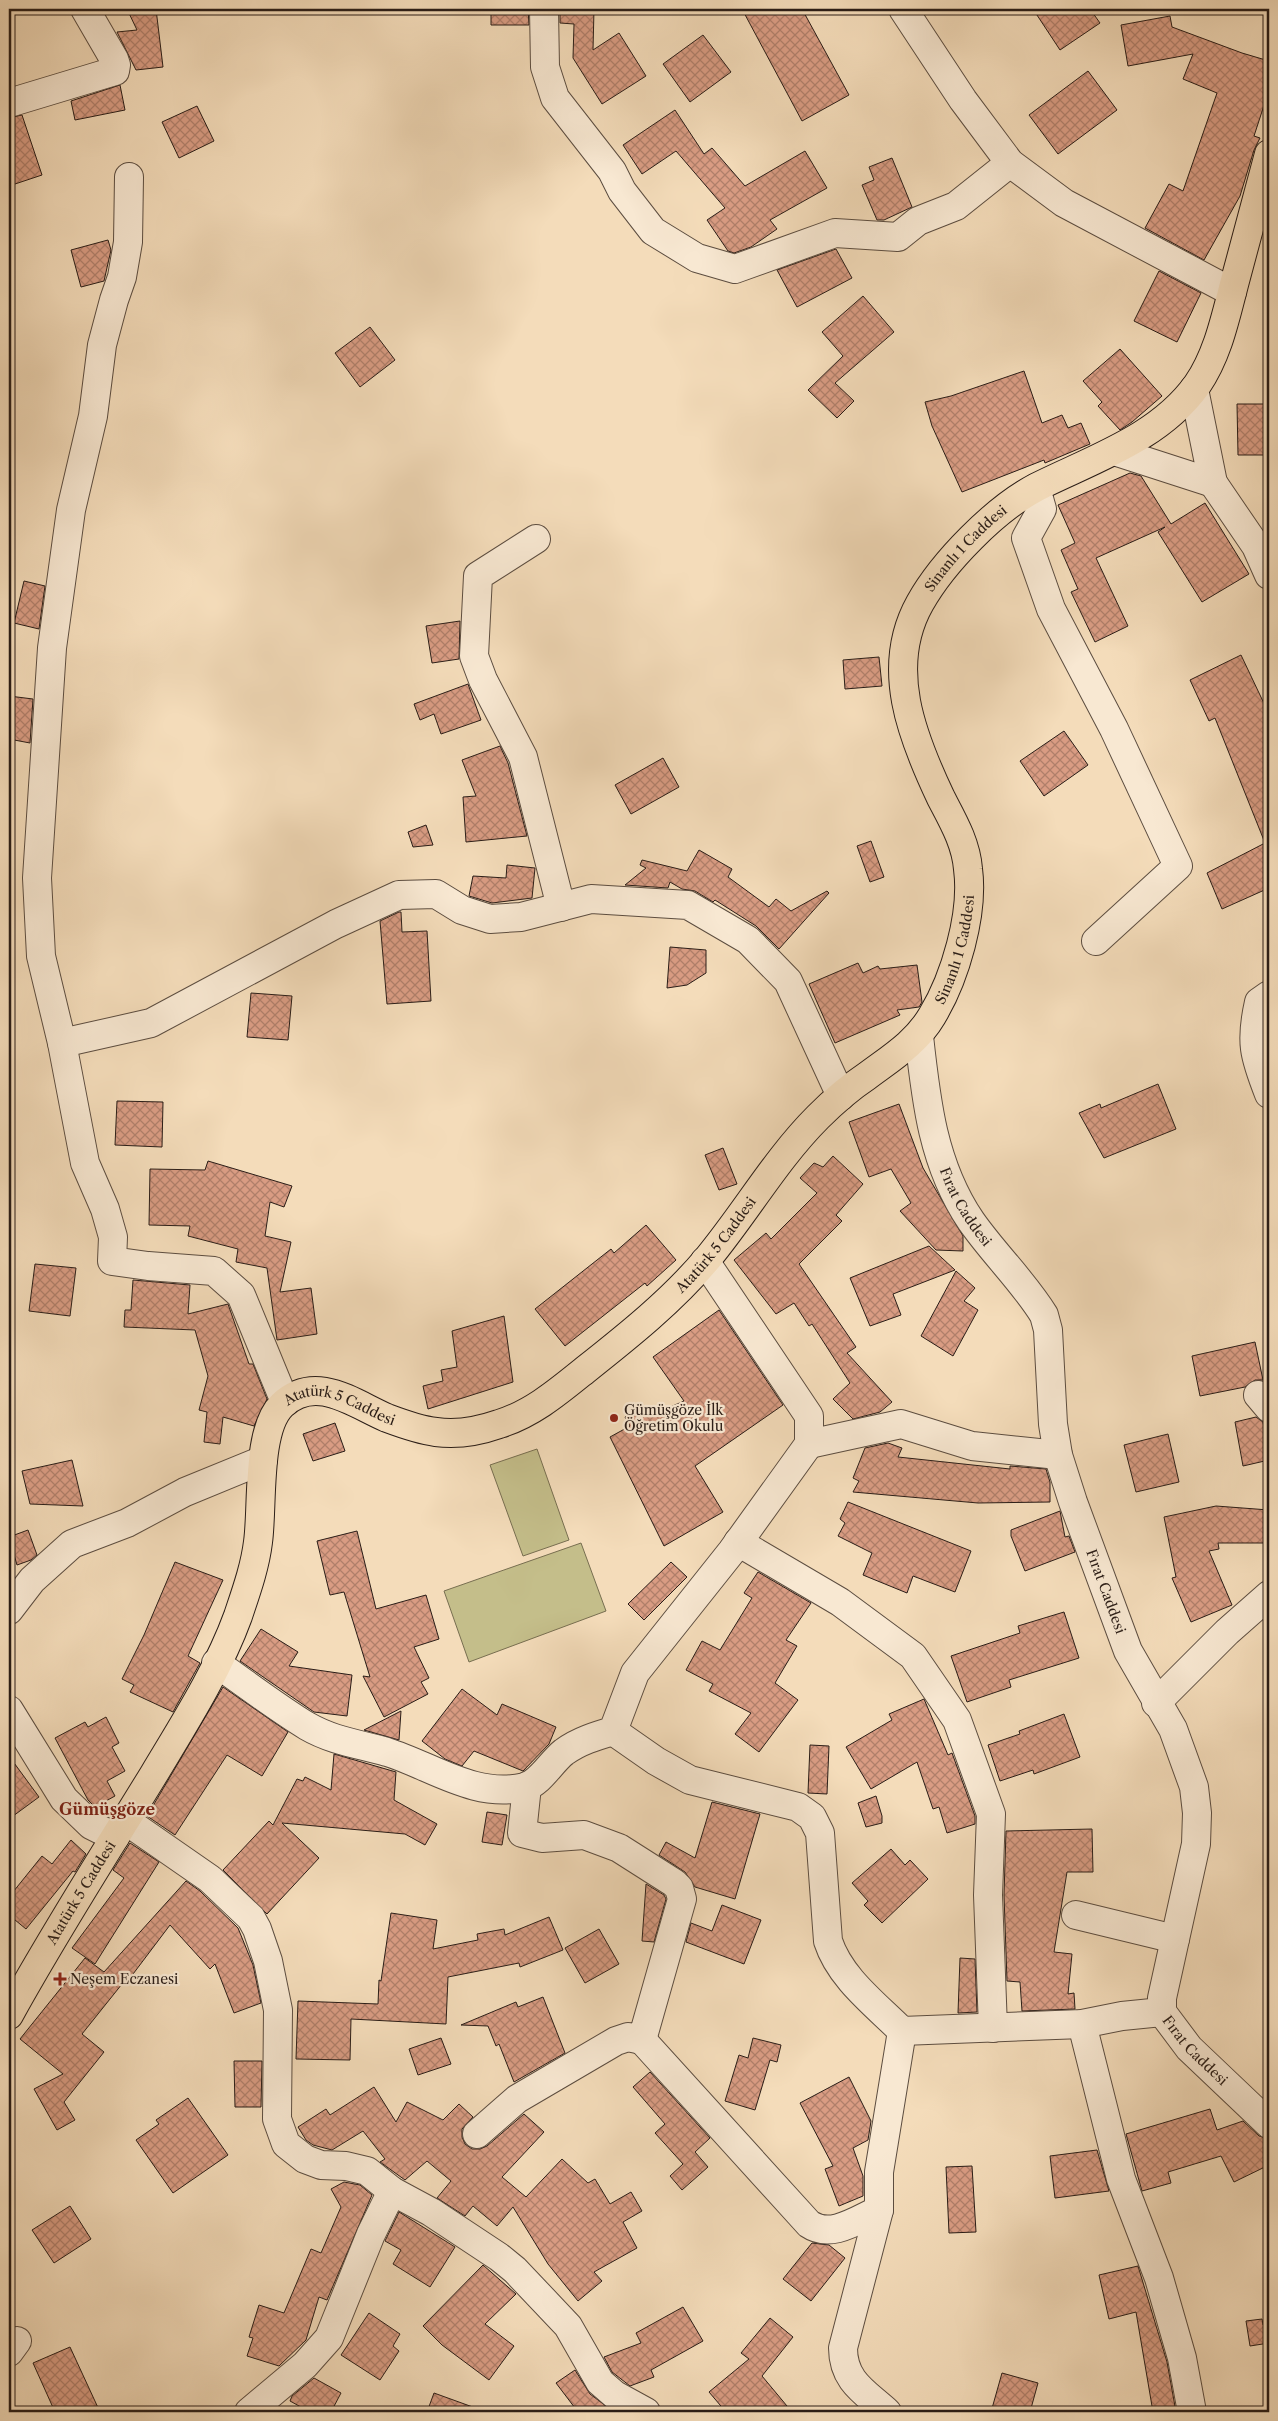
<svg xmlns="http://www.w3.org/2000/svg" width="1278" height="2421" font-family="'Libre Caslon Text',serif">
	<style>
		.grass { fill: #c4be8a; stroke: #776e50 }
		.building { fill: url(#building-cross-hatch); stroke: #2a1d17 }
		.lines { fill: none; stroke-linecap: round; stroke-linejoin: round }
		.minor-casing { stroke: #5c4d40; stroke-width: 30 }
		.major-casing { stroke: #2a1d17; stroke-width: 30 }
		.minor { stroke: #f8e8d2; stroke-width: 28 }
		.major { stroke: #f4dcba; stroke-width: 28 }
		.poi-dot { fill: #8f2418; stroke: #f8e8d2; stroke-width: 2 }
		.labels { text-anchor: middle; stroke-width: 4.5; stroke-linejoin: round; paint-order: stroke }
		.street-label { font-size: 14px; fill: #2a1d17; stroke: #f8e8d2 }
		.poi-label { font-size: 14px; fill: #2a1d17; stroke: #f8e8d2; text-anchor: start }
		.quarter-label { font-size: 16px; font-weight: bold; fill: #7a1f14; stroke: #f8e8d2 }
	</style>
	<defs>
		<pattern id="building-cross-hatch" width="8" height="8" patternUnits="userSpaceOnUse" patternTransform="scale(1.25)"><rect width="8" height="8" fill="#d99c83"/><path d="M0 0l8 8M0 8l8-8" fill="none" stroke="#b07f6a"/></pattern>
	</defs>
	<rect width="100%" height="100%" fill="#f4dcba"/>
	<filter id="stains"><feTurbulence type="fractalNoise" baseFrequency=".004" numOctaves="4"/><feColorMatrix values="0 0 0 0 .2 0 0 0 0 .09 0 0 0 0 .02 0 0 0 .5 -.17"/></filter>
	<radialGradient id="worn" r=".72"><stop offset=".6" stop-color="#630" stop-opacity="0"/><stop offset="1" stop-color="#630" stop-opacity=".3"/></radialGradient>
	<path class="grass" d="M537,1449L569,1540L523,1556L490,1465Z
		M581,1543L606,1611L469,1662L444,1591Z"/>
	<path class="building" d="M127,9H156L163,67L136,70L117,32L137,30Z
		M491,9H528L529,25H491Z
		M560,9H594L593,50L619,33L646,76L602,104L573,58L574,24L560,23Z
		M742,9H802L849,95L802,121Z
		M1033,9H1090L1100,23L1060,50Z
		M1170,16L1172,27L1242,53L1269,61V90L1254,136L1260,138L1254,150L1240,196L1204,260L1145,228L1169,184L1183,191L1217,93L1183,79L1193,54L1128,66L1121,25Z
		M703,35L731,72L690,102L663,64Z
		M1088,71L1117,110L1058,154L1029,115Z
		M120,85L125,110L75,120L71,101Z
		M197,106L214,141L179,158L162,122Z
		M675,110L704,154L712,148L745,186L805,151L827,188L770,220L777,229L751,247L734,253L728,251L707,220L725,208L676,151L642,174L623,145Z
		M22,115L42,175L9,186V118Z
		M892,158L912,207L884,220H877L862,185L874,180L869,167Z
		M108,240L111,250L104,281L81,287L71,250Z
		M836,249L852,278L797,307L777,270Z
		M1159,271L1201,293L1177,342L1134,321Z
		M863,296L894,332L835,383L854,401L837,418L808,390L843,356L822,332Z
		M370,327L395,360L360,387L335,353Z
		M1120,349L1162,396L1132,422L1120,430L1098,406L1102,402L1083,381Z
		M1024,371L1042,423L1062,415L1068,428L1081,423L1090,444L1045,463L1044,460L962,492L932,426L925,402L951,396Z
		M1237,404H1269V455H1238Z
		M1130,473L1141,476L1171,524L1205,503L1249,574L1202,602L1158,532L1165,527L1096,558L1128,626L1095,642L1071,592L1078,589L1061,550L1075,543L1058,505Z
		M24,581L45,586L39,629L14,623Z
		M460,621L459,659L432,663L426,626Z
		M1241,655L1269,714V888L1222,909L1207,873L1265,843L1215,718L1209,721L1190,680Z
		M879,657L882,686L845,689L843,660Z
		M468,684L481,720L441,734L434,714L420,720L414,704Z
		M9,696L33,699L30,743L9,739Z
		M1064,731L1088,765L1044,796L1020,761Z
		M500,746L508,763L527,836L466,842L463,797L476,796L462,760Z
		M663,758L679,787L631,814L615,785Z
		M426,825L433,845L413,847L408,832Z
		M871,841L884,877L870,882L857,846Z
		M699,850L732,869L728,877L769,907L776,899L791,911L827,891L829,893L779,949L756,926L715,900L713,902L695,891L682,889L670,882L668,888L625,885L646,868L640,865L642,860L687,871Z
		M507,865L535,868L532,898L492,903L469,896L473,876L506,878Z
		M399,912H401L402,932L427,931L431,1001L387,1004L380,921Z
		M670,947L706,950V973L687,985L667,988Z
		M858,963L863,973L878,966L880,969L917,965L922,1002L919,1007L897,1010L900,1015L835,1043L809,984Z
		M251,993L292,996L288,1040L247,1037Z
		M1158,1084L1176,1129L1104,1158L1079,1113L1100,1104L1101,1108Z
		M117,1101L163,1102L162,1147L115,1145Z
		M899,1104L923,1168L963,1236V1251L936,1250L900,1211L911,1203L891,1169L869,1177L849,1122Z
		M723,1148L737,1184L719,1190L705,1155Z
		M833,1156L863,1184L836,1215L842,1221L799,1264L856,1347L847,1353L892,1402L880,1412L853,1419L833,1399L850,1383L812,1324L809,1326L794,1303L776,1314L734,1260L766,1233L771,1239L817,1193L800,1178L814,1163L823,1167Z
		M208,1161L292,1186L284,1207L270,1202L265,1236L291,1242L280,1292L311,1288L317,1334L277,1340L267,1268L236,1262L238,1249L188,1236L190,1226L149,1225L150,1169L205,1170Z
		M646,1225L676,1260L647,1286L645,1283L565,1346L535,1309L611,1249L614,1253Z
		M929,1246L955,1270L893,1294L901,1315L870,1326L850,1278Z
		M35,1264L76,1268L70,1316L29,1311Z
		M956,1271L975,1288L964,1301L978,1310L953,1356L921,1336Z
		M133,1280L190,1285L188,1314L228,1304L249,1364H253L267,1399L254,1426L223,1417L220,1444L204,1442L207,1412L199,1410L208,1376L195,1330L124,1327L125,1310H131Z
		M719,1310L783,1405L695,1466L723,1512L664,1546L610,1437L630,1426L625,1417L647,1406L652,1415L684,1401L653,1357Z
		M504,1316L513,1382L428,1409L423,1386L443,1381L441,1370L457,1367L452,1331Z
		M1255,1342L1263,1380H1255L1245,1387L1200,1396L1192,1356Z
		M1256,1417L1263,1422L1269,1460L1243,1466L1235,1422Z
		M335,1423L345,1451L313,1461L303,1434Z
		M1168,1434L1179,1482L1136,1492L1124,1445Z
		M888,1443L902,1448L898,1457L1010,1469V1466L1046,1469L1050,1482V1502L978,1503L853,1492L859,1481L853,1478L865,1448Z
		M72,1460L83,1506L30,1504L22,1471Z
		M848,1502L971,1551L955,1592L913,1576L907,1593L863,1575L872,1553L838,1536L845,1523L840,1519Z
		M1216,1506L1269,1510L1266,1543H1218L1219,1549L1209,1551L1232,1605L1191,1622L1172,1578L1176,1577L1164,1517Z
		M1060,1511L1065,1537L1069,1536L1075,1552L1025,1571L1011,1536V1530Z
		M28,1530L37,1555L31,1560L17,1565L9,1537Z
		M357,1531L376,1609L426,1595L439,1639L414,1647L429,1678L421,1682L428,1694L384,1717L363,1676L370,1677L344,1592L330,1595L317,1541Z
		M175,1562L223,1580L188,1656L200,1663L173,1712L130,1692L134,1685L122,1679L144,1635Z
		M671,1562L687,1577L644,1620L628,1604Z
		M758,1572L811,1603L786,1640L797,1646L775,1683L798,1700L759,1752L735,1734L751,1713L709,1691L713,1684L686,1670L702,1641L720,1650L752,1598L744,1593Z
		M1064,1612L1079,1658L1009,1680L1011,1687L967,1702L951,1656L1020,1633L1018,1626Z
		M261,1629L298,1652L289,1666L352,1675L347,1716L314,1712L240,1661Z
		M223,1687L288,1732L262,1776L227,1755L175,1835L147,1816Z
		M462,1689L497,1715L502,1704L556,1727L549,1744L523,1771L474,1751L462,1766L445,1759L422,1741Z
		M924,1699L948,1755L952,1753L975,1816V1824L947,1833L939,1807L933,1809L917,1762L871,1789L846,1747L892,1720L889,1714Z
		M401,1711L399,1740L364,1730Z
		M1064,1714L1080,1757L1034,1774L1033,1770L1000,1781L988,1745L1020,1734L1019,1731Z
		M106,1717L119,1743L112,1747L125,1771L107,1781L115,1796L95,1807L88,1800L55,1738L85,1722L88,1727Z
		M810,1745L829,1746L827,1794L808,1793Z
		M334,1754L396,1772L394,1800L437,1824L425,1845L405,1834L282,1823L319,1858L267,1914L223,1870L269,1821L273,1825L297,1779L303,1781L305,1777L331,1790Z
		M9,1756L39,1797L9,1819Z
		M876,1796L882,1816V1823L866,1827L858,1803Z
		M712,1802L760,1814L735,1899L695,1887L685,1872L659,1855L666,1842L695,1858Z
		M487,1812L507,1815L502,1845L482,1842Z
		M1092,1829L1093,1872H1067L1054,1952L1072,1954L1068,1994L1074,1993L1075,2009L1022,2011L1020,1982L1007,1981L1004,1895L1006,1831Z
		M71,1840L86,1854L75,1872L73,1871L26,1929L9,1915V1897L42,1856L52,1864Z
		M130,1843L159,1862L95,1964L72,1948L124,1878L113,1870Z
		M891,1849L905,1865L910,1860L928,1879L882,1923L864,1905L868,1901L852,1883Z
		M186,1881L200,1891L238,1928L253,1965L261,2003L234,2013L215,1964L210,1969L170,1925L124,1986L122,1984L82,2034L104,2052L64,2102L75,2120L57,2130L34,2089L63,2074L20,2039L85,1958L104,1972Z
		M646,1884L664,1895L666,1899L654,1942L642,1941Z
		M722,1905L761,1920L744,1964L686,1942L691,1923L712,1931Z
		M391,1913L437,1920L433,1949L478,1940L477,1934L504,1929L505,1935L549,1917L563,1950L520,1967L519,1963L448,1977L446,2024L351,2019L350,2060L296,2059L298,2001L378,2004L379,1980L381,1981Z
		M599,1929L619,1964L585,1983L565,1948Z
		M960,1958L975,1959L977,2012L958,2013Z
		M543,1997L565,2053L514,2082L499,2044L496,2046L488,2026L461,2025L516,2002L518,2007Z
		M441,2038L451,2064L418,2075L409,2049Z
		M753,2038L781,2045L777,2062L770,2060L755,2110L725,2101L739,2055L748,2058Z
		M234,2061H262L261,2107H235Z
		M650,2072L710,2138L695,2152L708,2167L682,2190L670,2176L683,2164L655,2133L665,2124L633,2087Z
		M849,2077L871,2121L868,2140L853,2148L863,2176V2196L839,2206L825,2169L833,2166L800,2103Z
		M374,2087L396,2122L407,2102L443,2120L459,2104L473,2117L462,2129V2137L465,2144L472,2149H480L487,2146L524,2114L544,2132L502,2177L526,2197L562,2159L588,2183L595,2179L610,2204L631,2192L642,2211L623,2222L637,2248L594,2272L602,2281L578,2301L548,2264L513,2207L497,2226L473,2206L465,2216L437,2198L451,2181L427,2161L405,2180L380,2162L385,2159L363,2131L332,2150L313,2145L306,2140L298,2127L326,2109L330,2115Z
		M188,2098L228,2155L173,2193L136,2140L159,2124L156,2120Z
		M1210,2109L1217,2130L1243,2121L1259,2136L1269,2139V2165L1234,2182L1221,2156L1168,2172L1171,2183L1142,2191L1126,2134Z
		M1097,2150L1109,2191L1055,2198L1050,2156Z
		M972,2166L976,2232L949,2233L946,2167Z
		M344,2182L360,2185L372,2195L327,2300L319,2297L306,2340L279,2366L247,2356L253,2338L249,2337L259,2305L284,2313L311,2249L321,2253L341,2207L331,2189Z
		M70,2206L91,2239L54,2263L32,2230Z
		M399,2212L455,2247L430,2287L393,2264L401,2250L385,2241Z
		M812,2243L829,2245L845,2258L811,2301L783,2279Z
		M483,2265L516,2294L485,2324L514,2346L489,2380L442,2345L423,2326Z
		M1138,2266L1167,2362L1176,2412H1153L1136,2312L1109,2319L1099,2275Z
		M683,2307L703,2341L651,2370L654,2377L630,2386L612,2372L604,2357L641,2343L636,2333Z
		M369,2313L400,2334L393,2346L399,2351L380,2380L341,2355Z
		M770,2318L793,2337L762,2376L792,2412H726L709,2392L749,2359L741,2353Z
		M1262,2319L1263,2325L1269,2324V2343L1250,2346L1246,2321Z
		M70,2347L100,2412H55L33,2363Z
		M575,2370L590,2394L614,2412H578L556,2383Z
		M1002,2373L1038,2383L1030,2412H991Z
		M314,2378L341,2393L331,2412H310L290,2401L292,2396Z
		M434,2393L481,2410L480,2412H427Z"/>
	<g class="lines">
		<g class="minor-casing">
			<g id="minor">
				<path d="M544,9L545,67L555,98L612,171L622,191L653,231L697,258L735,269L835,233L898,237L918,221L956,206L1010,163"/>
				<path d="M903,9L963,100L1010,163L1064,203L1232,292"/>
				<path d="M9,103L115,71L116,65L114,59L85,9"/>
				<path d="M129,177L128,242L122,277L114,300L102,345L93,416L71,510L52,648L37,878L41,956L62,1043L85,1163L105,1209L113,1237L112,1261L148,1266L214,1271L241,1295L285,1402"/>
				<path d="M1114,451L1213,483L1194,389"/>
				<path d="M1213,483L1256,546L1269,575"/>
				<path d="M1036,488L1042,509L1026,538L1051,609L1114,729L1178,866L1096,941"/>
				<path d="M536,539L478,576L474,656L483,680L523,757L561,907"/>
				<path d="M1269,995L1259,1002C1250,1042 1254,1056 1269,1094"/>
				<path id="s1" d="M919,1036C926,1101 933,1165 971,1221C994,1254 1023,1281 1044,1315L1048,1330L1053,1424L1058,1455L1073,1502L1128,1651L1173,1729L1194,1787L1197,1813L1196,1844L1162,1998V2012L1189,2048L1269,2124"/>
				<path d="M62,1043L151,1023L336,924L399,895L436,894L462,910L490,919L521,917L591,899L688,905L748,940L788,981L841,1096"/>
				<path d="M1258,1395L1269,1408"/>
				<path d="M809,1444L901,1424L972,1446L1058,1455"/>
				<path d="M738,1542L840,1602L913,1656L957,1720L991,1814L988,1895L993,2028"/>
				<path d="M9,1610L32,1580L72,1544L127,1523L185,1492L263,1460"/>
				<path d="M216,1663C246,1684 276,1707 307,1726C333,1741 359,1744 387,1752C432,1766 475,1799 525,1787C541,1782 551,1762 564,1752C579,1741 596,1736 613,1731L635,1673L732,1551L809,1444V1416L705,1261"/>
				<path d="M1156,1703L1227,1632L1269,1595"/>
				<path d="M9,1710L64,1799L91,1825L115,1837"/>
				<path d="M613,1731L656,1761L690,1780L798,1807L812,1817L820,1833L828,1941C840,1978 875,2004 902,2031L1082,2024L1122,2016L1162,2012"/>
				<path d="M125,1820L210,1879L251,1918L257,1929L268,1961L278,2010L277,2119L286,2144L305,2159L321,2165L346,2166L367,2171L392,2191L431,2212L499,2257L515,2270L568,2326L600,2382L615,2395L646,2412"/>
				<path d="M1076,1915L1175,1939"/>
				<path d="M1082,2024L1121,2179L1159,2278L1182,2358L1192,2412"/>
				<path d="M642,2040L809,2224C831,2239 857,2220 879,2210"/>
				<path d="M477,2134L517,2099L616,2041L628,2037L642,2040L682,1899L679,1888L674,1883L619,1848L584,1835L542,1838L522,1833L527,1786"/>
				<path d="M9,2352L17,2341"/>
				<path d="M249,2412L305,2365L329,2338L371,2234L392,2191"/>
				<path d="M887,2412C865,2392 843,2381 843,2348L879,2210V2172L902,2031"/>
			</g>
		</g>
		<g class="major-casing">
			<g id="major">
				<path id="s2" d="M9,2015C54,1933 105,1854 154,1774C184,1724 218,1671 238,1616C246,1592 255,1567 258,1542C263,1507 256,1430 282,1405C316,1373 354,1404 387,1418C403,1424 420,1430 436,1432C457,1435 479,1431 499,1424C532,1414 559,1391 585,1370C628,1336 673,1300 708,1258C746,1212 776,1159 818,1117C833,1102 849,1088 867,1076C891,1058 916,1043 932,1016C955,978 974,914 968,869C966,843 953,821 941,798C912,737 884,667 920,603C943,562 995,509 1037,487C1093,459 1159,438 1197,385C1219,353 1226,314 1236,277C1247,236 1258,195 1269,154"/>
			</g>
		</g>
		<use href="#minor" class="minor"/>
		<use href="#major" class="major"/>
	</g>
	<g class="poi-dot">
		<circle cx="614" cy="1418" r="5"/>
		<path d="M57.5 1971.5h5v5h5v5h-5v5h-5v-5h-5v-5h5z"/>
	</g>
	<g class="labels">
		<g class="street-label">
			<text dy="5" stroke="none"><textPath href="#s2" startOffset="2015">Sinanlı 1 Caddesi</textPath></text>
			<text dy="5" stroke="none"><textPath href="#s2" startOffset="1580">Sinanlı 1 Caddesi</textPath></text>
			<text dy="5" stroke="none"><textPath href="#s1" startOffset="179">Fırat Caddesi</textPath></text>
			<text dy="5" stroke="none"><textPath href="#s2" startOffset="1192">Atatürk 5 Caddesi</textPath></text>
			<text dy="5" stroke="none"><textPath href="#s2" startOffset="742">Atatürk 5 Caddesi</textPath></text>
			<text dy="5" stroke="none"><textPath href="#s1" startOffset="599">Fırat Caddesi</textPath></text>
			<text dy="5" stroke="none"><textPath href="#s2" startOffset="142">Atatürk 5 Caddesi</textPath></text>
			<text dy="5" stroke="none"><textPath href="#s1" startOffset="1094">Fırat Caddesi</textPath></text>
		</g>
		<g class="poi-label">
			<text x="624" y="1415">Gümüşgöze İlk<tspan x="624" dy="16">Öğretim Okulu</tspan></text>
			<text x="70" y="1984">Neşem Eczanesi</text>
		</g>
		<g class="quarter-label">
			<text x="107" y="1815">Gümüşgöze</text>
		</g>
	</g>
	<rect width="1278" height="2421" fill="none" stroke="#f4dcba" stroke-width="30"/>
	<rect x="10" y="10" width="1258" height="2401" fill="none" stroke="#2a1d17" stroke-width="2.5"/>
	<rect x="15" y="15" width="1248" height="2391" fill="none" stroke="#2a1d17"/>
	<rect width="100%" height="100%" filter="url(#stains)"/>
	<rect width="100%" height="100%" fill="url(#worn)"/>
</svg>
